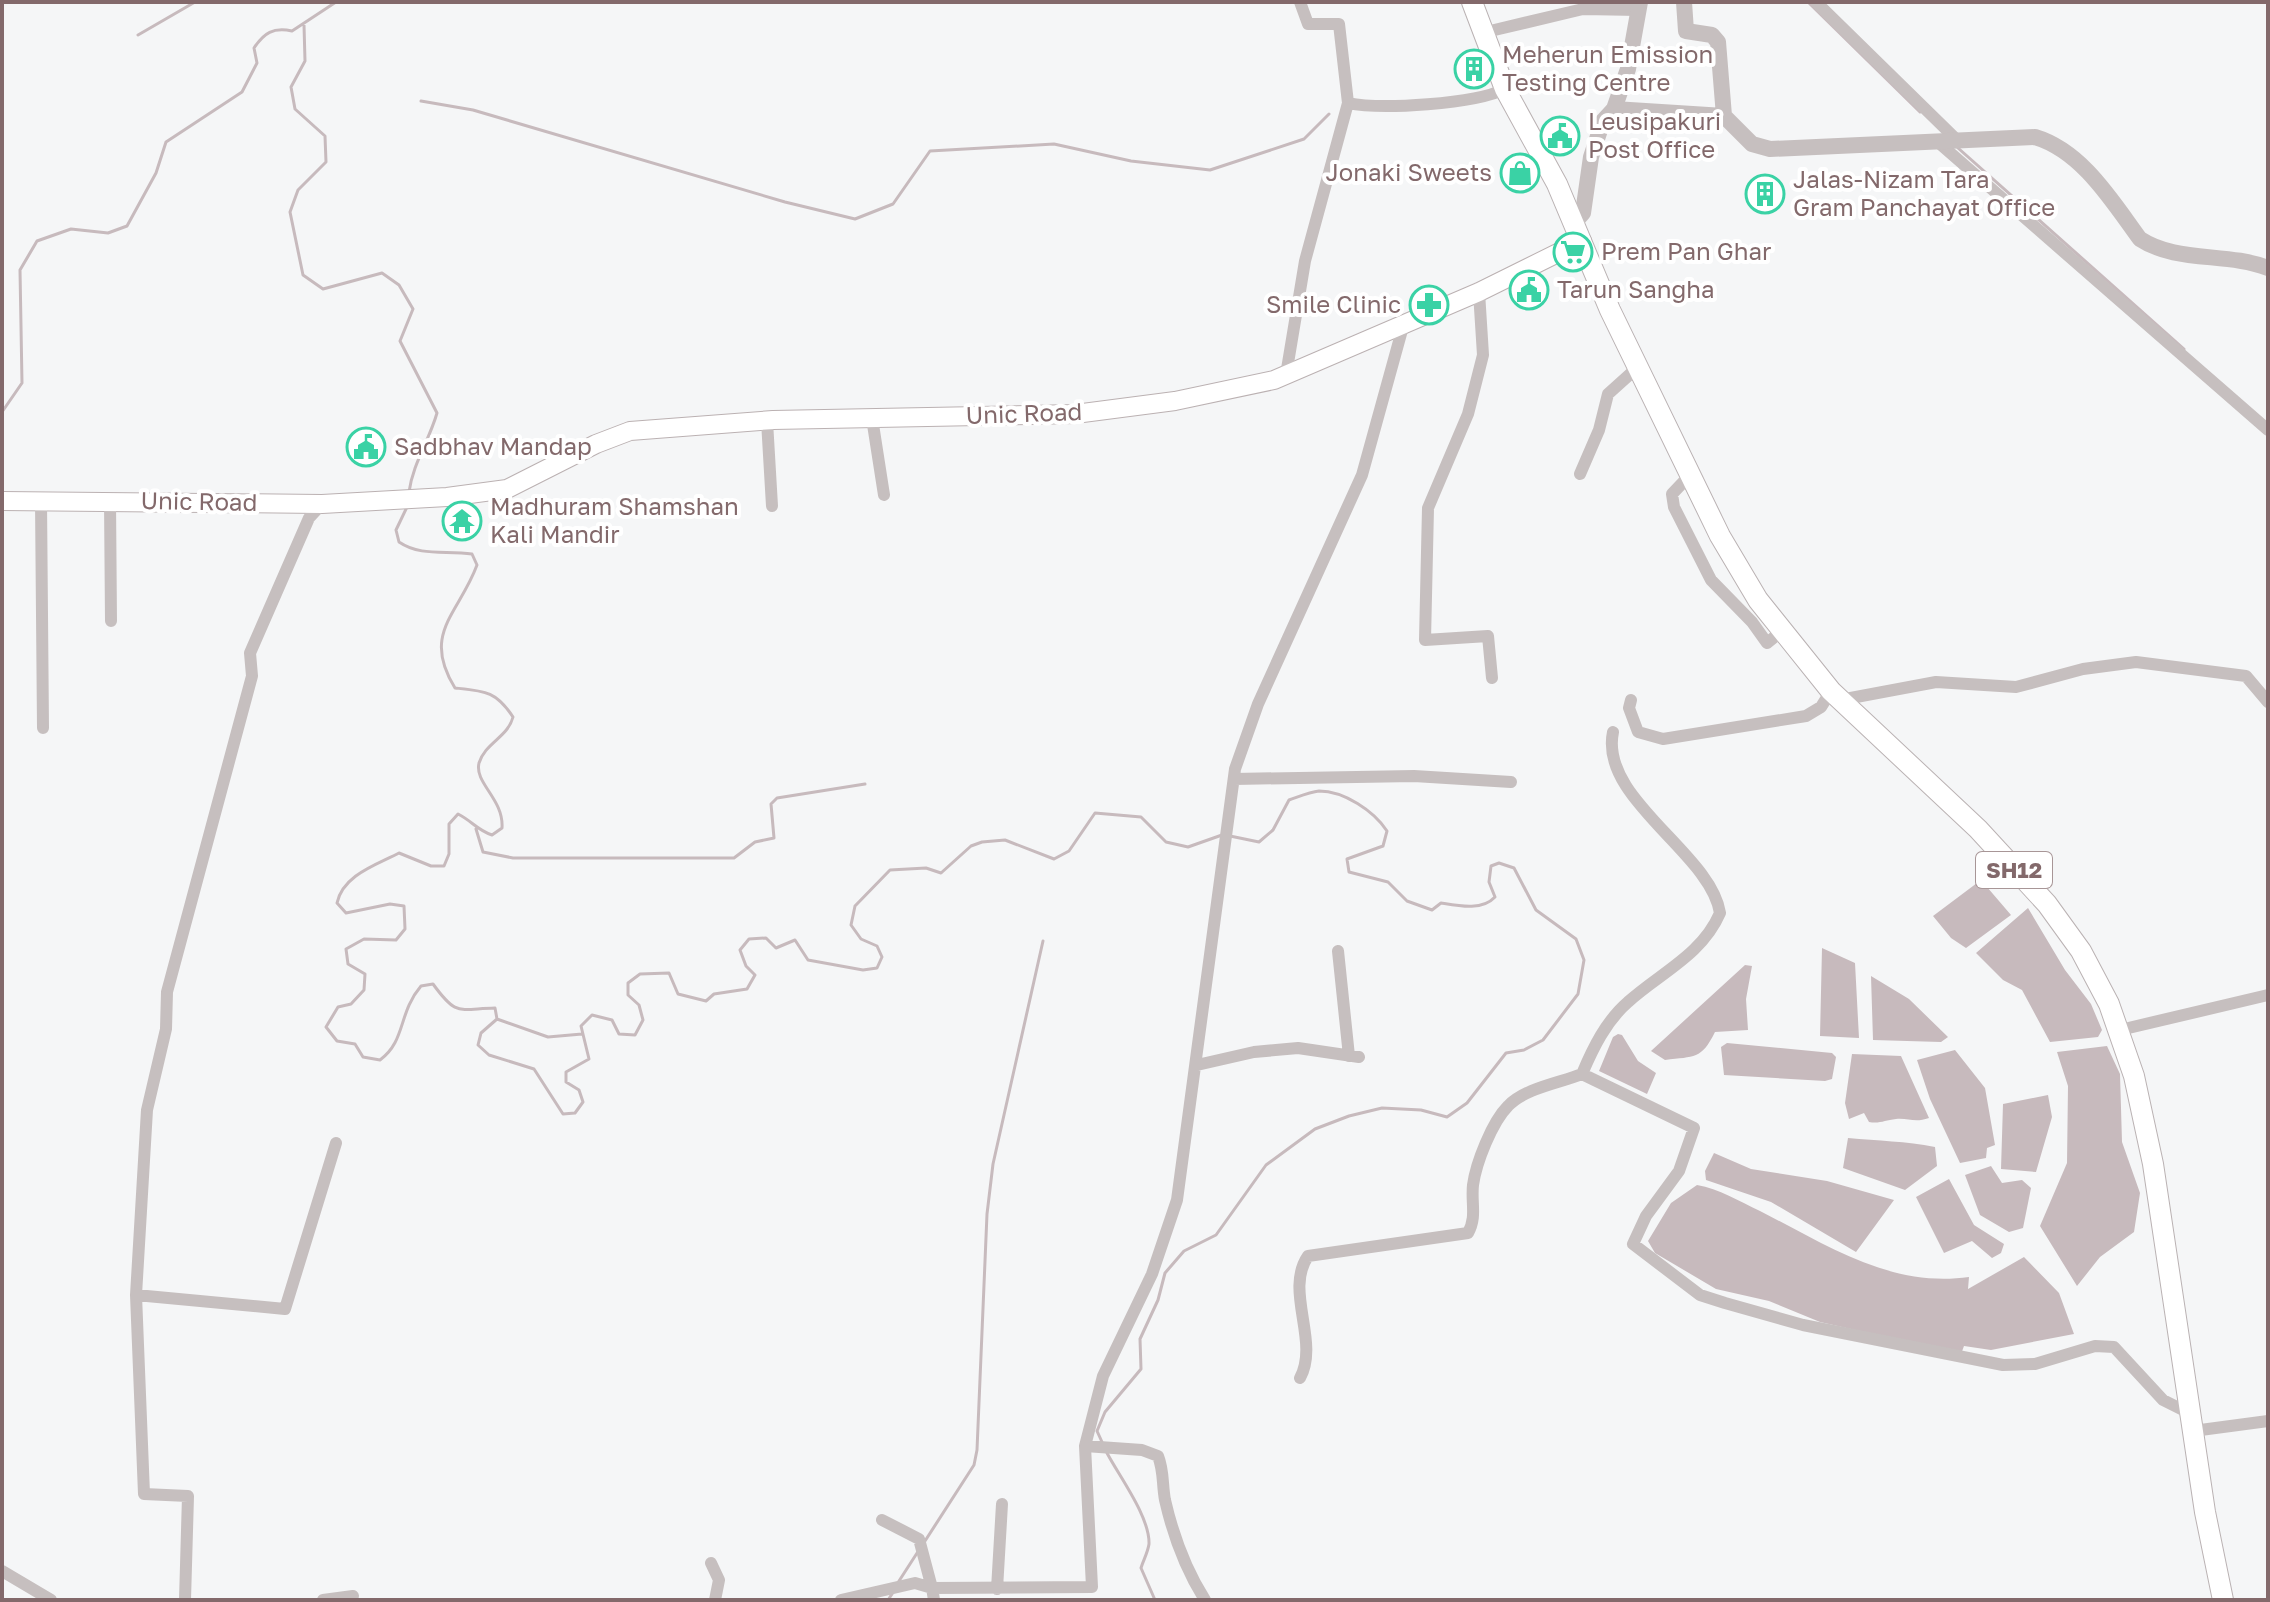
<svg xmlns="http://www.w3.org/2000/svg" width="2270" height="1602" font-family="'Golos Text',sans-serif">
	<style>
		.water { fill: #c7babd }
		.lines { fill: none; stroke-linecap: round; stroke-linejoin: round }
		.stream { stroke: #c7babd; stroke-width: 3 }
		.secondary-casing { stroke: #bbb1b2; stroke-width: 20 }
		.primary-casing { stroke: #bab2b3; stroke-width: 22 }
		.minor { stroke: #c6bfbf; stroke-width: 12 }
		.tertiary { stroke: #c6bfbf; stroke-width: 16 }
		.secondary { stroke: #fff; stroke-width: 18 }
		.primary { stroke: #fff; stroke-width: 20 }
		.labels { text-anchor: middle; stroke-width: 8; stroke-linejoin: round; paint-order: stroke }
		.shield { fill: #fff; stroke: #a89697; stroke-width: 2 }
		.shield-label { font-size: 22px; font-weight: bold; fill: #83696b }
		.poi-label { font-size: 24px; fill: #83696b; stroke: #fff; text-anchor: start }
		.street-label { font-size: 24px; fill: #83696b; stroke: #fff }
	</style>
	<rect width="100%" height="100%" fill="#f5f6f7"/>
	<path class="water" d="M1981,880L2011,915L1966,948L1951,938L1933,916Z
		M2028,908L2065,970L2091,1004L2102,1030L2098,1037L2050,1042L2022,990L2003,980L1976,953Z
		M1822,948L1855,963L1859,1038L1820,1036Z
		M1745,965L1752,966L1746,999L1748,1030L1715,1032C1701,1060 1695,1056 1665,1060L1651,1051Z
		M1871,976L1909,999L1948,1037L1941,1042L1873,1040Z
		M1618,1034L1622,1035L1638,1061L1656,1073L1647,1094L1599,1071L1613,1037Z
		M1727,1043L1832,1053L1836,1057L1832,1079L1825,1081L1724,1075L1721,1047Z
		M2107,1046L2120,1074L2122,1142L2140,1193L2134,1232L2100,1257L2077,1286L2040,1226L2067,1163L2068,1086L2057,1052Z
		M1955,1050L1985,1088L1995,1145L1987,1148L1986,1158L1960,1163L1930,1099L1917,1060Z
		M1852,1054L1901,1056L1929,1118C1915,1123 1909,1118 1896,1119C1885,1120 1880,1124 1869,1122L1864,1113L1849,1119L1845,1103Z
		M2048,1095L2052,1117L2036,1172L2001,1169L2003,1104Z
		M1848,1138C1878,1141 1906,1141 1935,1147L1937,1166L1905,1190L1843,1168Z
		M1714,1153L1751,1169L1827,1181L1894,1200L1856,1252L1771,1202L1706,1180L1705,1171Z
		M1991,1166L2002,1183L2022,1180L2031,1188L2023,1228L2009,1232L1980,1215L1965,1175Z
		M1949,1179L1974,1225L2004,1244L2001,1253L1992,1258L1972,1241L1944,1253L1916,1197Z
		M1697,1185C1719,1189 1739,1201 1760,1211C1827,1245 1890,1288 1969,1277L1968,1289L2024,1257L2059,1293L2074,1334L1991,1350L1964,1346L1961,1354L1820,1322L1769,1301L1716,1289L1655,1253L1648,1241L1671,1203Z"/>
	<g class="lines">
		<path class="stream" d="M1808,2L1920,112
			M304,25L305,61L291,87L295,109L325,136L326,162L298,190L290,212L303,275L323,289L382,273L399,285L413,309L400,341L437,413C429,441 413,463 409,492
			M138,35L195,2
			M421,101L473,110L785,202L855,219L893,204L930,151L1054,144L1131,161L1210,170L1304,139L1329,114
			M1958,148L2184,349
			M2,412L22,383L20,270L37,241L71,229L108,233L127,226L156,173L166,142L242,92L257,63L254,48C264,33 273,27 292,31L336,2
			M407,507L396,530L399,542C421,557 446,550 472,554L477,565C459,614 421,633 455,688C485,691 496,691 513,717C508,737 485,743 479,763C474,783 504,799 502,828L492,835C477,830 472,821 458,814L449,824V854L444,866H431L399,853C376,865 343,875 337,903L346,913L390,904L404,906L405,929L396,940L364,939L346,949L348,964L365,974L364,990L351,1004L338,1007L326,1027L337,1041L355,1044L363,1057L380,1060C406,1041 398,1013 421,986L433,984C457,1017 458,1009 495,1008L497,1019L481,1033L478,1045L489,1055L534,1069L563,1114L575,1113L583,1102L579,1090L566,1082V1072L589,1059L581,1026L592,1015L612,1020L619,1034L635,1035L643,1020L639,1005L628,995V983L640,974L669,973L678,994L706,1001L714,994L747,989L755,975L746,966L740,950L749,939L766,938L776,948L795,940L808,960L863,970L877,968L882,957L877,946L861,939L851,925L855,906L890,870L926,868L941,873L971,846L982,842L1005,840L1054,859L1069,851L1095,813L1141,817L1166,842L1188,847L1222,835
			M476,829L483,852L513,858H734L755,842L774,838L771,804L777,798L865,784
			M497,1019L548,1037L582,1034
			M1102,1442L1097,1431L1105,1412L1141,1369L1140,1339L1158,1300L1165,1273L1184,1251L1216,1235L1266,1165L1315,1129L1349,1116L1382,1108L1421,1110L1447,1117L1467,1103L1506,1053L1524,1050L1543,1040L1578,994L1584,960L1576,939L1536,910L1514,868L1499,863L1491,866L1489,882L1495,897C1482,911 1459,906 1441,903L1432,910L1407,901L1388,882L1349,872L1347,859L1383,846L1387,831C1374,811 1344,791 1319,791C1309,792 1298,797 1289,800L1273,830L1259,842L1230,836
			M1107,1453C1119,1476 1150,1517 1149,1544C1148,1552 1143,1561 1141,1568L1155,1600
			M925,1541L974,1465L977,1450L987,1214L993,1164L1043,941
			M899,1581L919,1550
			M888,1600L894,1591"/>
		<g class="secondary-casing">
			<path id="secondary" d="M2,501L322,504L447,497L507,489L596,444L630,431L773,420L1075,414L1175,401L1274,380L1479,292L1582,241"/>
		</g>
		<g class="primary-casing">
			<path id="primary" d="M1472,2L1505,89L1557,184L1610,310L1720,536L1758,600L1831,691L1978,829L2047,904L2081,951L2109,1004L2134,1076L2153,1164L2205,1512L2223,1600"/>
		</g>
		<path class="minor" d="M1816,2L1959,142
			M1486,32L1583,9L1639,10
			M1348,103C1381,110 1475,104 1505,89
			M1939,143L2268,430
			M1479,292L1483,355L1468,414L1428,508L1425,640L1488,636L1492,678
			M1286,375L1305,261L1348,103L1339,24H1308L1300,2
			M872,418L884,495
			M767,421L772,506
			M1580,474L1599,430L1608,394L1638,367
			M1691,474L1672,494L1674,507L1711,580L1752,622L1767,643L1782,631
			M110,500L111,621
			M41,501L43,728
			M1631,700L1629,708L1638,732L1663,739L1806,716L1821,707L1831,691
			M1840,700L1936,682L2016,687L2083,669L2136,662L2246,676L2268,702
			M1234,779L1414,776L1511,782
			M1338,951L1349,1056
			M2120,1030L2268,995
			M1197,1065L1254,1052L1298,1048L1359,1057
			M1582,1074L1694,1128L1679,1171L1646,1216L1633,1244L1700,1295L1725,1303L1803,1325L2003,1365L2035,1364L2095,1346L2114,1347L2163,1400L2191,1414
			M136,1295L147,1110L166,1029L167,992L252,676L250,653L309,518L322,504
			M1300,1378C1320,1341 1284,1291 1308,1256L1468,1233C1477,1217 1471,1203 1473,1185C1476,1163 1492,1122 1508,1106C1525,1088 1559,1083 1582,1074C1593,1048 1606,1021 1628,1002C1660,973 1702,955 1720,913C1711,853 1599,799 1613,732
			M2193,1431L2268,1421
			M1085,1446L1142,1450L1158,1456C1164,1471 1162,1484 1165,1500C1173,1535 1186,1570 1205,1600
			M711,1563L719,1580L715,1600
			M2,1571L51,1600
			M997,1589L1002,1504
			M185,1600L188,1496L144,1494L136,1295L285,1309L336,1143
			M323,1600L353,1596
			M841,1600L915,1583L932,1588L919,1539L882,1520
			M934,1600L932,1588L1092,1587L1085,1446L1103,1376L1152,1274L1177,1200L1235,769L1258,704L1362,475L1404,323"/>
		<path class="tertiary" d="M1684,2L1686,31L1712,35L1718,42L1724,116
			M1614,109L1724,116L1752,144L1770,149L2035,137C2082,151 2112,201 2140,239C2176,263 2227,252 2268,268
			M1575,222L1583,213L1591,157L1603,121L1614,109L1628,69L1640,2"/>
		<use href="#secondary" class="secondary"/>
		<use href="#primary" class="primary"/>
	</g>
	<defs>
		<g id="building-ring" transform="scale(2)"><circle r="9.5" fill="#fff" stroke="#3ad2a5" stroke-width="1.5"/><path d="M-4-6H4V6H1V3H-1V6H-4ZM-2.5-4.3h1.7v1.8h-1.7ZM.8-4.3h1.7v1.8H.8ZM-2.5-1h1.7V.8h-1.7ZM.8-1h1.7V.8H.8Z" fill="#3ad2a5"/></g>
		<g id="civic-ring" transform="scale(2)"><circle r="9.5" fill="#fff" stroke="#3ad2a5" stroke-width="1.5"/><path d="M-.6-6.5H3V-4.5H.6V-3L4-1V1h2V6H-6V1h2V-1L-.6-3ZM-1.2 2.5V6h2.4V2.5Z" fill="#3ad2a5"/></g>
		<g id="shop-ring" transform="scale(2)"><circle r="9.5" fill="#fff" stroke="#3ad2a5" stroke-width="1.5"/><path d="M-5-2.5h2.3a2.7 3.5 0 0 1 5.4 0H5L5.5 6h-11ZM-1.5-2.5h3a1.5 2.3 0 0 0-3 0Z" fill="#3ad2a5"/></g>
		<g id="supermarket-ring" transform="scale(2)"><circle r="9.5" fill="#fff" stroke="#3ad2a5" stroke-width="1.5"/><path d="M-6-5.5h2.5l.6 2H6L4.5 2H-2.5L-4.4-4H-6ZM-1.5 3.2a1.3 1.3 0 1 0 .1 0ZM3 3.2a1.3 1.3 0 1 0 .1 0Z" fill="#3ad2a5"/></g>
		<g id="pharmacy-ring" transform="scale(2)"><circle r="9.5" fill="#fff" stroke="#3ad2a5" stroke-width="1.5"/><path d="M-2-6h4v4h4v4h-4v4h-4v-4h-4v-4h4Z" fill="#3ad2a5"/></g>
		<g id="temple-ring" transform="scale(2)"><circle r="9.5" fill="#fff" stroke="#3ad2a5" stroke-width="1.5"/><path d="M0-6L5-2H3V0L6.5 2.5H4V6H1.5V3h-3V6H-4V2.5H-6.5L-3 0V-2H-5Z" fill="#3ad2a5"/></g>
	</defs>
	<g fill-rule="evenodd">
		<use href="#building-ring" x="1474" y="69"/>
		<use href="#civic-ring" x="1560" y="136"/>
		<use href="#shop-ring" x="1520" y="173"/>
		<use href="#building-ring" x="1765" y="194"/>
		<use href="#supermarket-ring" x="1573" y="252"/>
		<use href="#civic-ring" x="1529" y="290"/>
		<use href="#pharmacy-ring" x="1429" y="305"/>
		<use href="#civic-ring" x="366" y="447"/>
		<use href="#temple-ring" x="462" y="521"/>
	</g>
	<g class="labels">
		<rect class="shield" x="1976" y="852" width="76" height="36" rx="6"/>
		<g class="shield-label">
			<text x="2014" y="878">SH12</text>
		</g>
		<g class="poi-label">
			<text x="1502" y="63">Meherun Emission<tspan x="1502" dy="28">Testing Centre</tspan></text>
			<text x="1588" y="130">Leusipakuri<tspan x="1588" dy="28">Post Office</tspan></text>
			<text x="1492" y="181" text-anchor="end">Jonaki Sweets</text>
			<text x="1793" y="188">Jalas-Nizam Tara<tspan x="1793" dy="28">Gram Panchayat Office</tspan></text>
			<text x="1601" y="260">Prem Pan Ghar</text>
			<text x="1557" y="298">Tarun Sangha</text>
			<text x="1401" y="313" text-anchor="end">Smile Clinic</text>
			<text x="394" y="455">Sadbhav Mandap</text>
			<text x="490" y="515">Madhuram Shamshan<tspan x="490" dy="28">Kali Mandir</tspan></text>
		</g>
		<g class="street-label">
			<text transform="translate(1024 414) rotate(-2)" y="8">Unic Road</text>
			<text transform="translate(199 502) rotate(1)" y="8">Unic Road</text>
		</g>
	</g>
	<rect width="2270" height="1602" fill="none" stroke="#83696b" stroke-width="8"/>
</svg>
